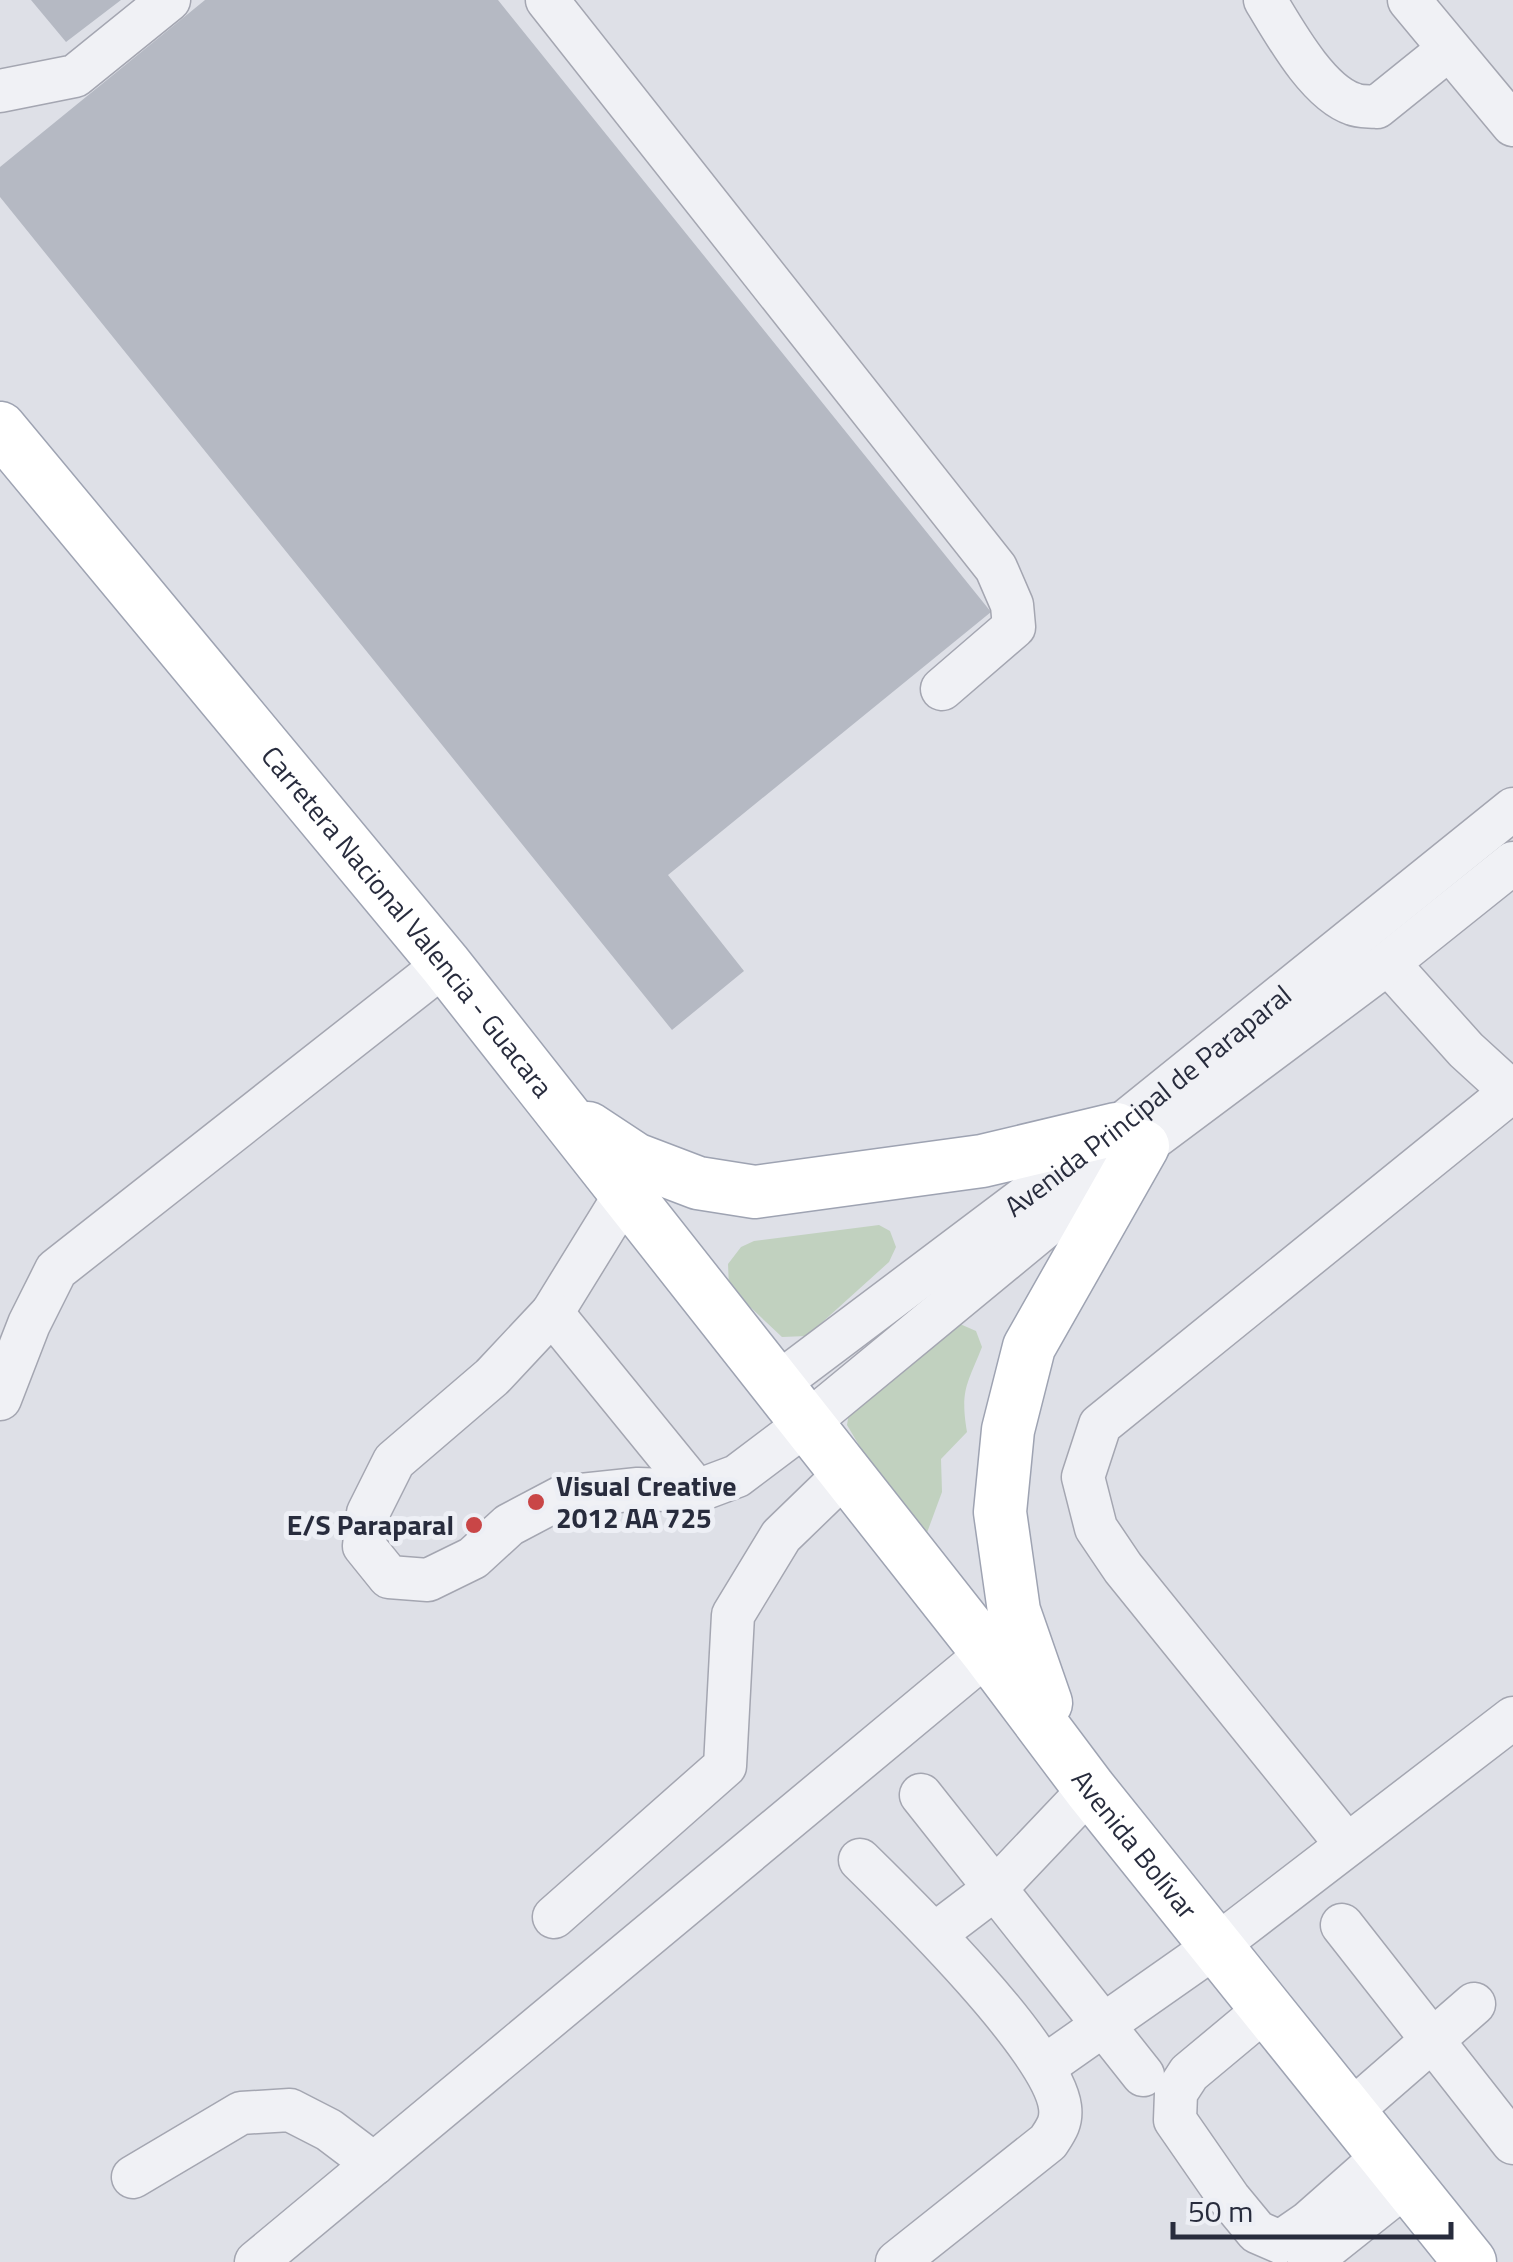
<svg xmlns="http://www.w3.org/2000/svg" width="1513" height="2262" font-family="'Titillium Web',sans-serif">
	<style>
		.green { fill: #c1d1bf }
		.building { fill: #b5b9c3 }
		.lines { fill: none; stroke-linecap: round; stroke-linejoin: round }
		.minor-casing { stroke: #a4a6b1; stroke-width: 45 }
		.major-casing { stroke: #9ea3b2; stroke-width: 55 }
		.minor { stroke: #f0f1f5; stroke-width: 42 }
		.major { stroke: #fff; stroke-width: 52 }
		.poi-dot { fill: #c94647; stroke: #edeff5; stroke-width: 4 }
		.labels { text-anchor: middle; stroke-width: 10; stroke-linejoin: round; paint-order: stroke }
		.street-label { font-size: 28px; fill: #282c3d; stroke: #edeff5 }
		.poi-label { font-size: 28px; font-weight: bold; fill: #282c3d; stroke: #edeff5; text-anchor: start }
	</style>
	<rect width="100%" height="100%" fill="#dee0e7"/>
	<path class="green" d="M879,1225L890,1231L896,1247L889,1262L807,1336L782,1337L729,1287L728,1264L741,1247L754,1241Z
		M960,1324L976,1331L982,1347C967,1385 960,1390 967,1432L941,1459L942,1492L921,1549L847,1425L850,1406Z"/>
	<path class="building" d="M31,0H121L66,42Z
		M205,0H498L991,612L668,875L744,971L672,1030L0,197V167Z"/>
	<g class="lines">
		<g class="minor-casing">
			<g id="minor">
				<path d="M547,0L996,568L1012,605L1014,627L942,689"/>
				<path d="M1265,0C1284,31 1317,92 1353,104C1360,107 1369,106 1377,107L1449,49"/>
				<path d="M1409,0L1513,125"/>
				<path d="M0,91L75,76L169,0"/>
				<path d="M1388,963L1466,1050L1513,1093"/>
				<path d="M626,1193L552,1313L492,1377L394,1461L368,1513L364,1546L389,1577L428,1580L473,1558L509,1525L562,1497L638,1489L697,1491L737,1476L806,1424L1143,1146L1388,963L1513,863"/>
				<path d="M552,1313L697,1491"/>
				<path id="s1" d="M776,1385L1116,1129L1513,809"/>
				<path d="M0,1399L29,1324L56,1270L445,964"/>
				<path d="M921,1795L1143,2075"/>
				<path d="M1347,1845L1123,1568L1096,1528L1083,1477L1100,1425L1511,1092"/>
				<path d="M860,1860C906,1905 1053,2049 1060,2107C1062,2122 1056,2130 1048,2142L897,2262"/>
				<path d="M554,1917L725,1766L733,1615L781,1536L845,1474"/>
				<path d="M1342,1925L1513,2143"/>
				<path d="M935,1934L997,1887L1090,1789"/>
				<path d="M1267,2008L1189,2073L1176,2093L1175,2120L1229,2198L1257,2232L1280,2242L1309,2222L1385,2155"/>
				<path d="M1045,2066L1216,1946L1513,1718"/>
				<path d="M1351,2111L1474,2004"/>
				<path d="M133,2177L241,2113L290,2110L329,2130L374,2164"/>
				<path d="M256,2262L988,1653"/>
				<path d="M1309,2262L1407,2184"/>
			</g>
		</g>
		<g class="major-casing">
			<g id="major">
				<path id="s2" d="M0,428L445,964L988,1653L1090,1789L1470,2262"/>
				<path d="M588,1128L635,1159L698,1183L755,1192L982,1161L1116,1129"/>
				<path d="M1046,1703L1014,1611L1000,1512L1008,1430L1029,1347L1143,1146"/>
			</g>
		</g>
		<use href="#minor" class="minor"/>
		<use href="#major" class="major"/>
	</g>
	<g class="poi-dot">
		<circle cx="536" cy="1502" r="10"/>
		<circle cx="474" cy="1525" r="10"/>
	</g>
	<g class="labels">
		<g class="street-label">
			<text dy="10" stroke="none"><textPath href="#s2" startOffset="640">Carretera Nacional Valencia - Guacara</textPath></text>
			<text dy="10" stroke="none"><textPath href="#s1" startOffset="468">Avenida Principal de Paraparal</textPath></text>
			<text dy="10" stroke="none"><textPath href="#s2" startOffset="1815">Avenida Bolívar</textPath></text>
		</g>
		<g class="poi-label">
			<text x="556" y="1496">Visual Creative<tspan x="556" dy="32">2012 AA 725</tspan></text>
			<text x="454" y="1535" text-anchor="end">E/S Paraparal</text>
		</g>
	</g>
	<path d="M1173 2222v15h278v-15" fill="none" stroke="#282c3d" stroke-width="5"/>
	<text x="1188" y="2222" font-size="30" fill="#282c3d" stroke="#edeff5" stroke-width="8" paint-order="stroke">50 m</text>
</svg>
